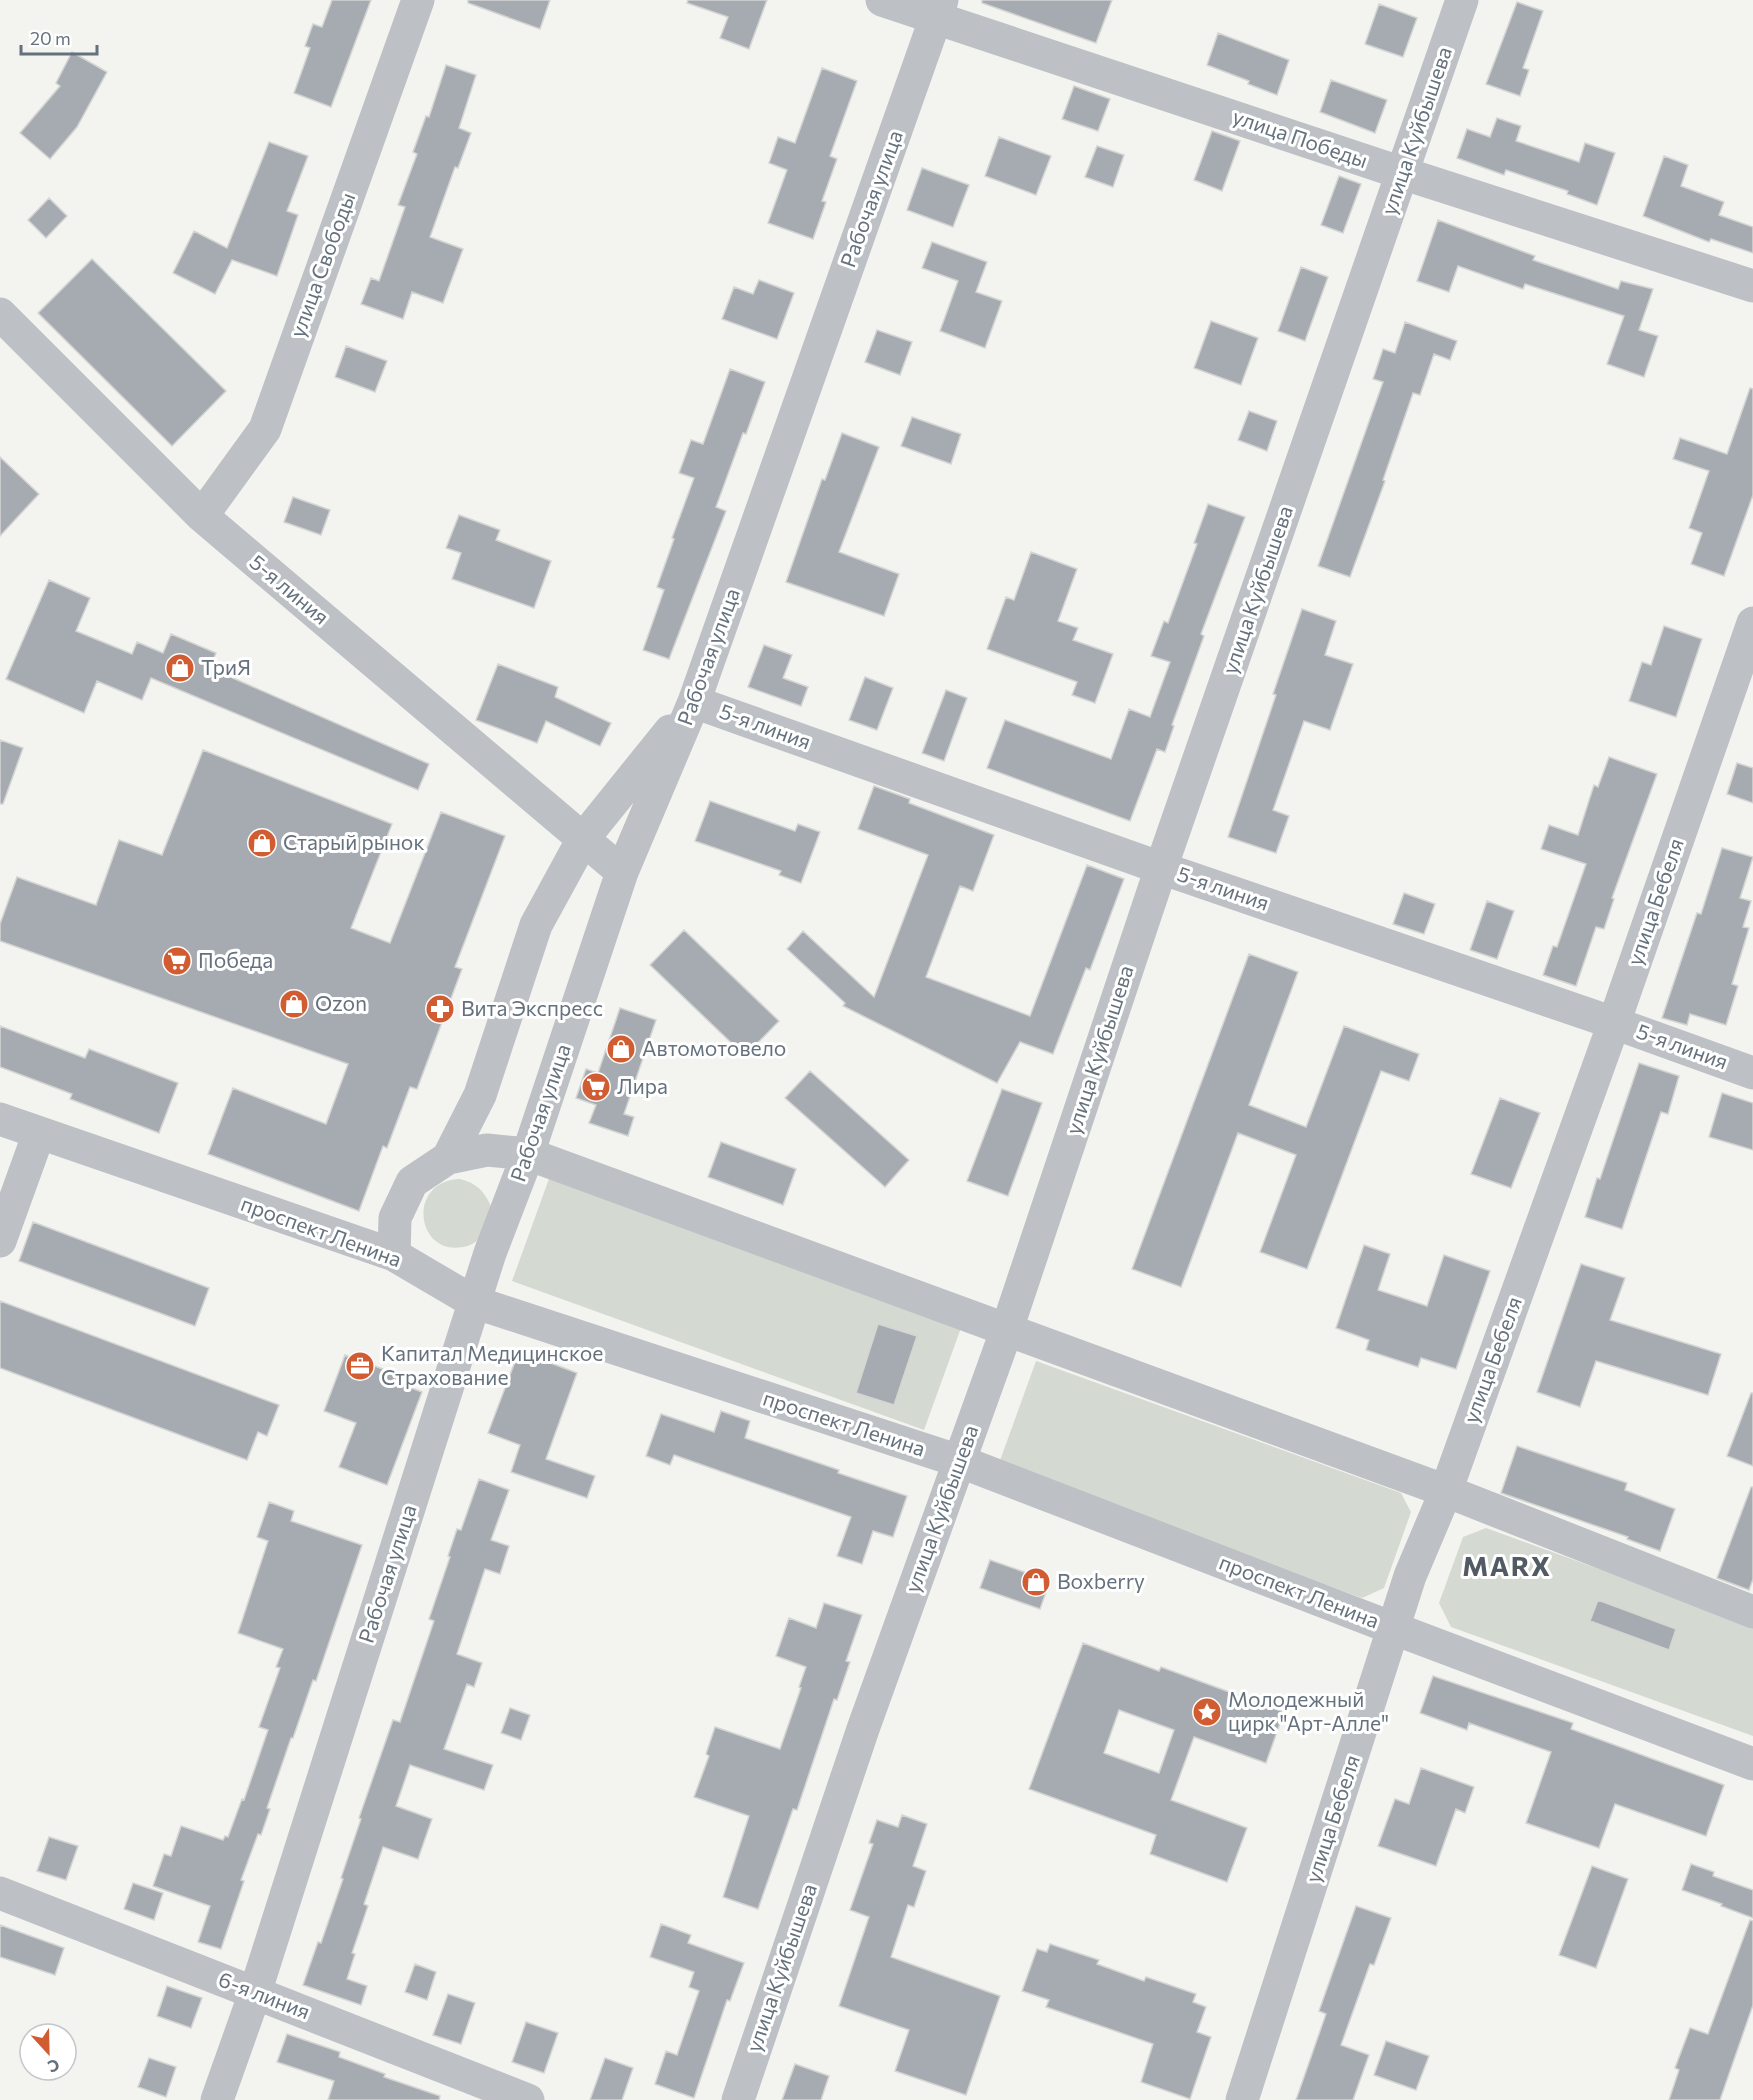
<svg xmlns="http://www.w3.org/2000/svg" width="1753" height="2100" font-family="Commissioner,sans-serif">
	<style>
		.green { fill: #d4dad1 }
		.building { fill: #a5abb0; stroke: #d4d5d3; stroke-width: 1.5; fill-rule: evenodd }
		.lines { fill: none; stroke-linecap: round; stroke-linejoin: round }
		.minor { stroke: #bdc0c4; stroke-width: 33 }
		.labels { text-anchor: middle; stroke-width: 6; stroke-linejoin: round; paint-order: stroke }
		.street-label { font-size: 21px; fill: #65727e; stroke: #fff }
		.poi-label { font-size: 21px; fill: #65727e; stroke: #fff; text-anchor: start }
		.district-label { font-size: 27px; font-weight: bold; letter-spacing: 1.5px; fill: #525b64; stroke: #fff }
	</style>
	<rect width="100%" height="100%" fill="#f3f3f0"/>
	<path class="green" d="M550,1176L962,1325L924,1430L512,1281Z
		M460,1179C476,1183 485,1191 491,1207C487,1217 485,1229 479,1238C476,1243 469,1246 463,1247C416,1256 406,1181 460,1179Z
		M1036,1361L1401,1493L1411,1512L1384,1588L1362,1598L998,1466Z
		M1486,1528L1753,1625V1736L1451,1627L1439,1603L1463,1537Z"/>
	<path class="building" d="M332,0H371L331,107L294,93L310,48L305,46L313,24L322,27Z
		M468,0H550L540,29L468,3Z
		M688,0H767L749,49L720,38L728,17L687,3Z
		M982,0H1112L1096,43L982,3Z
		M1517,2L1543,11L1523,68L1529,70L1520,96L1486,84Z
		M1379,4L1417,18L1403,57L1365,44Z
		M1218,33L1289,60L1277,95L1248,84L1249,81L1207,65Z
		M72,52L107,72L77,127L50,159L20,133L60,86L56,83Z
		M446,65L476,75L459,128L471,133L458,168L455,167L430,237L463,249L443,303L412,292L403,319L361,304L371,278L379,281L405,207L398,205L417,154L413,152L426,116L429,117Z
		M822,68L857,81L830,156L837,159L822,201L826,202L813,239L768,223L787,170L769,163L778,137L795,143Z
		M1331,80L1387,100L1375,133L1320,112Z
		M1074,86L1110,99L1098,131L1062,119Z
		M1497,118L1521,126L1516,141L1579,162L1585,143L1615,153L1597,205L1567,194L1568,191L1506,170L1504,175L1457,158L1467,129L1490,137Z
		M1212,131L1240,141L1222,191L1194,180Z
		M999,137L1051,156L1036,195L985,176Z
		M269,142L308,156L287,211L298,215L277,276L232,260L215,294L173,273L194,231L227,248Z
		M1097,146L1124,155L1113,187L1085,177Z
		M1664,156L1688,165L1681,186L1724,202L1719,215L1753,227V253L1711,239L1709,242L1643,216Z
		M922,168L969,185L953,227L907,210Z
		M1339,176L1361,184L1343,233L1321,225Z
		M49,198L67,216L46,238L28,220Z
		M1438,220L1535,256L1533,260L1618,289L1621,281L1653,289L1639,330L1658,336L1644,377L1607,364L1624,316L1525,284L1523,289L1458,266L1449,292L1417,281Z
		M932,242L987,262L976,292L1002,301L985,348L940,331L958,281L922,268Z
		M92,259L226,391L172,446L38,313Z
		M1301,267L1328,277L1305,341L1278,331Z
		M759,280L794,293L777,339L722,319L734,287L753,294Z
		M1211,321L1258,338L1241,385L1194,368Z
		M1405,322L1457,341L1450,360L1434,354L1420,395L1413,393L1383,480L1385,481L1350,577L1318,566L1383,382L1373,379L1383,349L1395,353Z
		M877,330L912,342L900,375L865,362Z
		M346,346L387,361L375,392L335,377Z
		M730,369L765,382L746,434L743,433L716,507L726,511L669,659L643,650L664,590L657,587L674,539L672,538L694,478L679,473L691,440L703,444Z
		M1750,388L1753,389V495L1724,576L1691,564L1702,533L1689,528L1709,471L1673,459L1680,438L1727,454Z
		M1249,411L1277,421L1267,451L1238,440Z
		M912,417L961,434L951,464L901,446Z
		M842,433L879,447L839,552L899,574L884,616L786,582L822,479L825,480Z
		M0,457L39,494L0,536Z
		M293,497L330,510L321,535L284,522Z
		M1208,504L1245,517L1201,634L1204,636L1172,725L1174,726L1165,752L1157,749L1130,821L987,768L1005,720L1111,759L1129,709L1150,717L1170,662L1151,656L1164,621L1168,623L1197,544L1194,543Z
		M459,515L500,530L496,540L551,561L534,608L452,579L461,553L446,548Z
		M1031,552L1077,569L1058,621L1078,628L1073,640L1113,654L1095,703L1072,695L1077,682L987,649L1006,597L1014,600Z
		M49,580L90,598L76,631L132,654L137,642L163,653L171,634L216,653L210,668L429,764L418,790L151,678L142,700L97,681L84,713L6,679Z
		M1302,609L1336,621L1325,655L1353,664L1330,730L1304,721L1273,810L1289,816L1276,853L1228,837L1276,695L1273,694Z
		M1664,626L1702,639L1676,717L1629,701L1642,662L1651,665Z
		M764,645L792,655L783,678L808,687L801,706L748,687Z
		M498,664L558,687L555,697L611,723L600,746L546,721L537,743L476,720Z
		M865,677L893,688L877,730L849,720Z
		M946,690L967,698L944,761L922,753Z
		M0,740L23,748L3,804H0Z
		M203,750L392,824L351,928L390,943L441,812L505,836L455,967L462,969L417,1089L410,1087L387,1148L383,1146L359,1211L208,1154L233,1088L326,1124L348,1064L0,941V924L17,877L96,905L119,840L162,855Z
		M1609,757L1657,774L1612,898L1614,899L1604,929L1596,927L1576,986L1543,975L1553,946L1557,947L1586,864L1541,849L1549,825L1578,835L1594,785L1598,787Z
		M1737,763L1753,768V803L1727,794Z
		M874,786L910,799L909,803L994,835L973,891L960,886L926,977L1030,1016L1087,865L1124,879L1090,970L1086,968L1053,1054L1020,1042L997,1083L843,1006L845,1003L787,949L803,931L874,997L928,855L858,829Z
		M710,801L795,831L798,824L820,832L801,883L779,875L781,871L695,841Z
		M1722,848L1753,857L1740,898L1751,901L1743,927L1749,928L1732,984L1738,986L1726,1025L1690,1014L1687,1025L1662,1018L1697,913L1701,914Z
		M1404,893L1435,904L1424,934L1393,924Z
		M1487,901L1514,911L1497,959L1470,950Z
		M684,930L779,1021L745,1056L650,965Z
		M1249,954L1298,972L1249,1105L1306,1127L1344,1026L1419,1054L1409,1081L1381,1071L1307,1269L1260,1252L1296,1155L1238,1133L1181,1287L1132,1269Z
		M620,1008L656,1020L624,1114L634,1117L628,1136L589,1123L596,1105L576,1098L586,1069L598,1073Z
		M0,1026L85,1058L89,1049L178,1083L159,1133L70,1099L72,1094L0,1067Z
		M1639,1063L1679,1076L1668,1114L1661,1112L1622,1229L1585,1217L1597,1178L1600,1179Z
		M810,1071L909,1160L885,1187L785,1098Z
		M1002,1089L1042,1103L1008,1196L967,1181Z
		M1722,1093L1753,1103V1150L1709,1137Z
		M1500,1098L1540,1113L1511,1188L1471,1174Z
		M721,1142L796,1169L783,1205L708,1177Z
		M33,1222L209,1288L195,1326L19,1261Z
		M1364,1245L1390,1254L1378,1290L1427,1306L1444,1255L1490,1271L1456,1369L1421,1358L1418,1367L1366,1350L1369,1340L1336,1328Z
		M1581,1264L1625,1278L1610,1320L1721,1354L1708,1395L1596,1361L1580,1407L1537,1392Z
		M0,1301L279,1405L267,1436L258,1432L247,1460L0,1368Z
		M878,1324L917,1336L894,1405L856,1393Z
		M519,1351L577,1373L546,1459L595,1476L587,1498L511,1472L520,1445L488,1433Z
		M345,1355L399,1375L396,1382L422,1392L387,1485L339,1467L356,1423L324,1411Z
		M1751,1393H1753V1466L1727,1456Z
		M721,1411L750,1421L745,1438L839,1470L838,1473L907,1496L893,1537L873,1531L862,1564L837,1556L851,1517L674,1455L670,1465L646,1456L661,1414L714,1432Z
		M1517,1446L1627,1483L1625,1490L1675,1509L1660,1551L1627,1539L1628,1537L1501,1493Z
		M479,1479L509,1490L491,1540L509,1546L500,1574L485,1569L457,1654L482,1663L474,1687L467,1684L444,1749L493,1765L484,1790L410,1765L396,1806L432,1819L418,1859L383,1847L364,1904L368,1906L352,1953L355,1954L347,1979L367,1986L361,2005L303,1985L318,1942L321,1943L343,1879L341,1878L361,1819L359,1818L393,1720L400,1722L434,1621L429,1619L450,1557L448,1556L457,1529L461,1530Z
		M1751,1487H1753V1579L1749,1590L1717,1578Z
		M269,1502L294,1511L291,1521L362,1545L316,1681L313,1680L293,1738H291L267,1808L270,1809L261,1835L258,1834L241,1880L244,1881L221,1949L198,1942L210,1906L153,1886L164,1854L171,1856L181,1826L223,1840L225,1836L228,1837L242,1799L244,1800L268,1730L259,1727L280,1668L276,1667L283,1649L238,1633L268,1541L257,1537Z
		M990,1560L1050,1581L1040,1609L980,1588Z
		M1598,1600L1676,1629L1669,1650L1590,1621Z
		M824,1603L862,1615L846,1661L850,1662L837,1700L834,1699L797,1810L793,1809L758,1909L723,1897L749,1816L694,1797L709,1756L706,1754L715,1727L780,1749L801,1688L799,1687L806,1667L776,1656L789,1618L816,1628Z
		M1083,1643L1159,1671L1161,1667L1284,1712L1266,1763L1194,1737L1171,1800L1247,1828L1227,1882L1150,1854L1156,1835L1029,1789ZM1119,1710L1174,1730L1159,1773L1104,1753Z
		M1433,1676L1573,1723L1571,1729L1724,1785L1706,1836L1615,1804L1599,1848L1526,1823L1551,1752L1469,1723L1467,1730L1420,1713Z
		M510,1708L530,1715L521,1740L501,1733Z
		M1421,1768L1474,1787L1465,1813L1456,1809L1436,1866L1378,1846L1395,1799L1409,1804Z
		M902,1815L927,1824L913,1866L926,1871L914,1907L908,1905L891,1957L1000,1996L966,2095L895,2071L909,2030L839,2006L869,1917L850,1910L873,1844L869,1843L877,1820L898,1827Z
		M49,1837L78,1846L66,1880L37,1871Z
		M1691,1864L1714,1872L1713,1876L1753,1890V1918L1721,1906L1722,1904L1682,1890Z
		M1592,1866L1628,1879L1596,1968L1559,1955Z
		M133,1883L163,1893L154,1920L124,1909Z
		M1356,1906L1391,1918L1374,1965L1370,1964L1341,2045L1369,2055L1353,2100H1296L1326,2014L1319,2011Z
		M1750,1920L1753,1921V2005L1720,2100H1669L1679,2070L1675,2068L1690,2028L1708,2034Z
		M661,1924L691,1935L688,1943L744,1963L730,2001L727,2000L694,2098L655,2084L666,2051L677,2055L699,1991L689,1987L694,1972L650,1957Z
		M0,1925L64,1948L55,1975L0,1957Z
		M1050,1944L1099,1960L1097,1964L1144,1981L1146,1977L1196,1994L1193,2002L1206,2007L1197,2032L1211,2037L1190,2099L1141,2082L1153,2044L1046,2007L1049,2000L1022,1991L1037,1949L1047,1952Z
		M415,1964L436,1972L427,2000L405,1992Z
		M167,1986L202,1998L191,2028L157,2016Z
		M448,1994L475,2003L461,2044L433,2035Z
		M526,2022L558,2033L544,2073L512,2062Z
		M287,2034L340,2052L339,2057L385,2074L384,2077L440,2096L439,2100H328L334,2081L277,2062Z
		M1386,2041L1429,2056L1416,2090L1374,2075Z
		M149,2058L176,2067L166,2097L138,2087Z
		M605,2058L633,2068L622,2100H590Z
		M795,2064L829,2076L821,2100H782Z"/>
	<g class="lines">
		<path class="minor" d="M882,0L1402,173L1753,286
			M0,314L202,516L622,872
			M202,516L265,429L418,0
			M694,702L1161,868L1614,1023L1753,1073
			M0,1119L394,1255L474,1302L959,1461L1395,1629L1753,1764
			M448,1158L480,1095L536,925L583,839L670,731
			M0,1241L39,1133
			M394,1255L395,1218L412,1182L448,1158L487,1150L528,1154L1446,1491L1753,1612
			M0,1893L528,2100
			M217,2100L255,1993L490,1253L528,1154L622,872L694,702L942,0
			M738,2100L863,1729L1007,1329L1161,868L1462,0
			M1242,2100L1410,1576L1446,1491L1614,1023L1753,623"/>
	</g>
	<defs>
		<g id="shop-disc" transform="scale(1.5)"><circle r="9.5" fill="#d25c31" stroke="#fff"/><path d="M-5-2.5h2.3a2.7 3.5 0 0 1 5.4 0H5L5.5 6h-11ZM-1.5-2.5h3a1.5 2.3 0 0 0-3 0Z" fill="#fff"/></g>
		<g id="supermarket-disc" transform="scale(1.5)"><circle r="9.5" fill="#d25c31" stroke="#fff"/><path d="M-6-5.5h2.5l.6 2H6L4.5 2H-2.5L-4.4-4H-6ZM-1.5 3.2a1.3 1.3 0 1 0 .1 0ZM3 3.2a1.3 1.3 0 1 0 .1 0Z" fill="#fff"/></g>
		<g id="pharmacy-disc" transform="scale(1.5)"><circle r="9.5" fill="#d25c31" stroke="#fff"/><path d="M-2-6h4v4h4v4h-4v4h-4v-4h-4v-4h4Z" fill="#fff"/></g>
		<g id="office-disc" transform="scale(1.5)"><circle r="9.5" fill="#d25c31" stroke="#fff"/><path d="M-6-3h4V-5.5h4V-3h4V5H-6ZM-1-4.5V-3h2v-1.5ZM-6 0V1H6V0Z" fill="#fff"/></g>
		<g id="sight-disc" transform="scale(1.5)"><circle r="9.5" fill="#d25c31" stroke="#fff"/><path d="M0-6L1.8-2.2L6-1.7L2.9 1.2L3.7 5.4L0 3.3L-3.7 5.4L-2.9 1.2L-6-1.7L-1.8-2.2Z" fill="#fff"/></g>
	</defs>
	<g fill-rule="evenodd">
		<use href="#shop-disc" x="180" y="668"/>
		<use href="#shop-disc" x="262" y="843"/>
		<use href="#supermarket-disc" x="177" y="961"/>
		<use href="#shop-disc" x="294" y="1004"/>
		<use href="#pharmacy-disc" x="440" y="1009"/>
		<use href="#shop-disc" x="621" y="1049"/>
		<use href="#supermarket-disc" x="596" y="1087"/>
		<use href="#office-disc" x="360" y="1366"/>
		<use href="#shop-disc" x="1036" y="1582"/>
		<use href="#sight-disc" x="1207" y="1712"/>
	</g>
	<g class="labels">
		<g class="street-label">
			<text transform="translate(1417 131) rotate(-71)" y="7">улица Куйбышева</text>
			<text transform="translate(1300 139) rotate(19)" y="7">улица Победы</text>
			<text transform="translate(872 199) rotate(-70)" y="7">Рабочая улица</text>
			<text transform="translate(323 265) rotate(-70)" y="7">улица Свободы</text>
			<text transform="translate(289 590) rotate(40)" y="7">5-я линия</text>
			<text transform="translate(1258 590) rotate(-71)" y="7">улица Куйбышева</text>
			<text transform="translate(709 657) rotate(-70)" y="7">Рабочая улица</text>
			<text transform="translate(765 727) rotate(20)" y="7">5-я линия</text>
			<text transform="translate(1223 889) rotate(19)" y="7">5-я линия</text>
			<text transform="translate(1656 902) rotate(-71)" y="7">улица Бебеля</text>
			<text transform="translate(1682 1047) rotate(20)" y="7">5-я линия</text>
			<text transform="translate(1100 1050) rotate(-72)" y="7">улица Куйбышева</text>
			<text transform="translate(541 1113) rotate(-71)" y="7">Рабочая улица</text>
			<text transform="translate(321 1232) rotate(20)" y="7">проспект Ленина</text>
			<text transform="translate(1493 1360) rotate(-70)" y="7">улица Бебеля</text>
			<text transform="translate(844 1424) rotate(18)" y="7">проспект Ленина</text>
			<text transform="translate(942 1509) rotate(-70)" y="7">улица Куйбышева</text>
			<text transform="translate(388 1574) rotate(-72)" y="7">Рабочая улица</text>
			<text transform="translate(1299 1592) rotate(21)" y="7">проспект Ленина</text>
			<text transform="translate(1333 1819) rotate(-72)" y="7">улица Бебеля</text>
			<text transform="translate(782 1968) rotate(-71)" y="7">улица Куйбышева</text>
			<text transform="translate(264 1996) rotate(21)" y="7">6-я линия</text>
		</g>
		<g class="poi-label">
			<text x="201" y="675">ТриЯ</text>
			<text x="283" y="850">Старый рынок</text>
			<text x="198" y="968">Победа</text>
			<text x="315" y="1011">Ozon</text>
			<text x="461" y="1016">Вита Экспресс</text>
			<text x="642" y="1056">Автомотовело</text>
			<text x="617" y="1094">Лира</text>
			<text x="381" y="1361">Капитал Медицинское<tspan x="381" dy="24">Страхование</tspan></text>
			<text x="1057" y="1589">Boxberry</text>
			<text x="1228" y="1707">Молодежный<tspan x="1228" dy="24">цирк "Арт-Алле"</tspan></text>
		</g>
		<g class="district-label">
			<text x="1507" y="1576">MARX</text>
		</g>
	</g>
	<g transform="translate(48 2052) rotate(158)"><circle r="28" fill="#ffffff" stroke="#c1c7cb" stroke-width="1.5"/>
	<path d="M0-4.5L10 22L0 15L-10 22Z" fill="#d25c31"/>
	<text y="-9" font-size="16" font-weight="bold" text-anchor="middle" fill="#65727e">С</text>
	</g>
	<path d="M21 45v9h76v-9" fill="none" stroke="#65727e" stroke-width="3"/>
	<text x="30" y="45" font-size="18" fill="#65727e" stroke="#ffffff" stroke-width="4.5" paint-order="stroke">20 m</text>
</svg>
